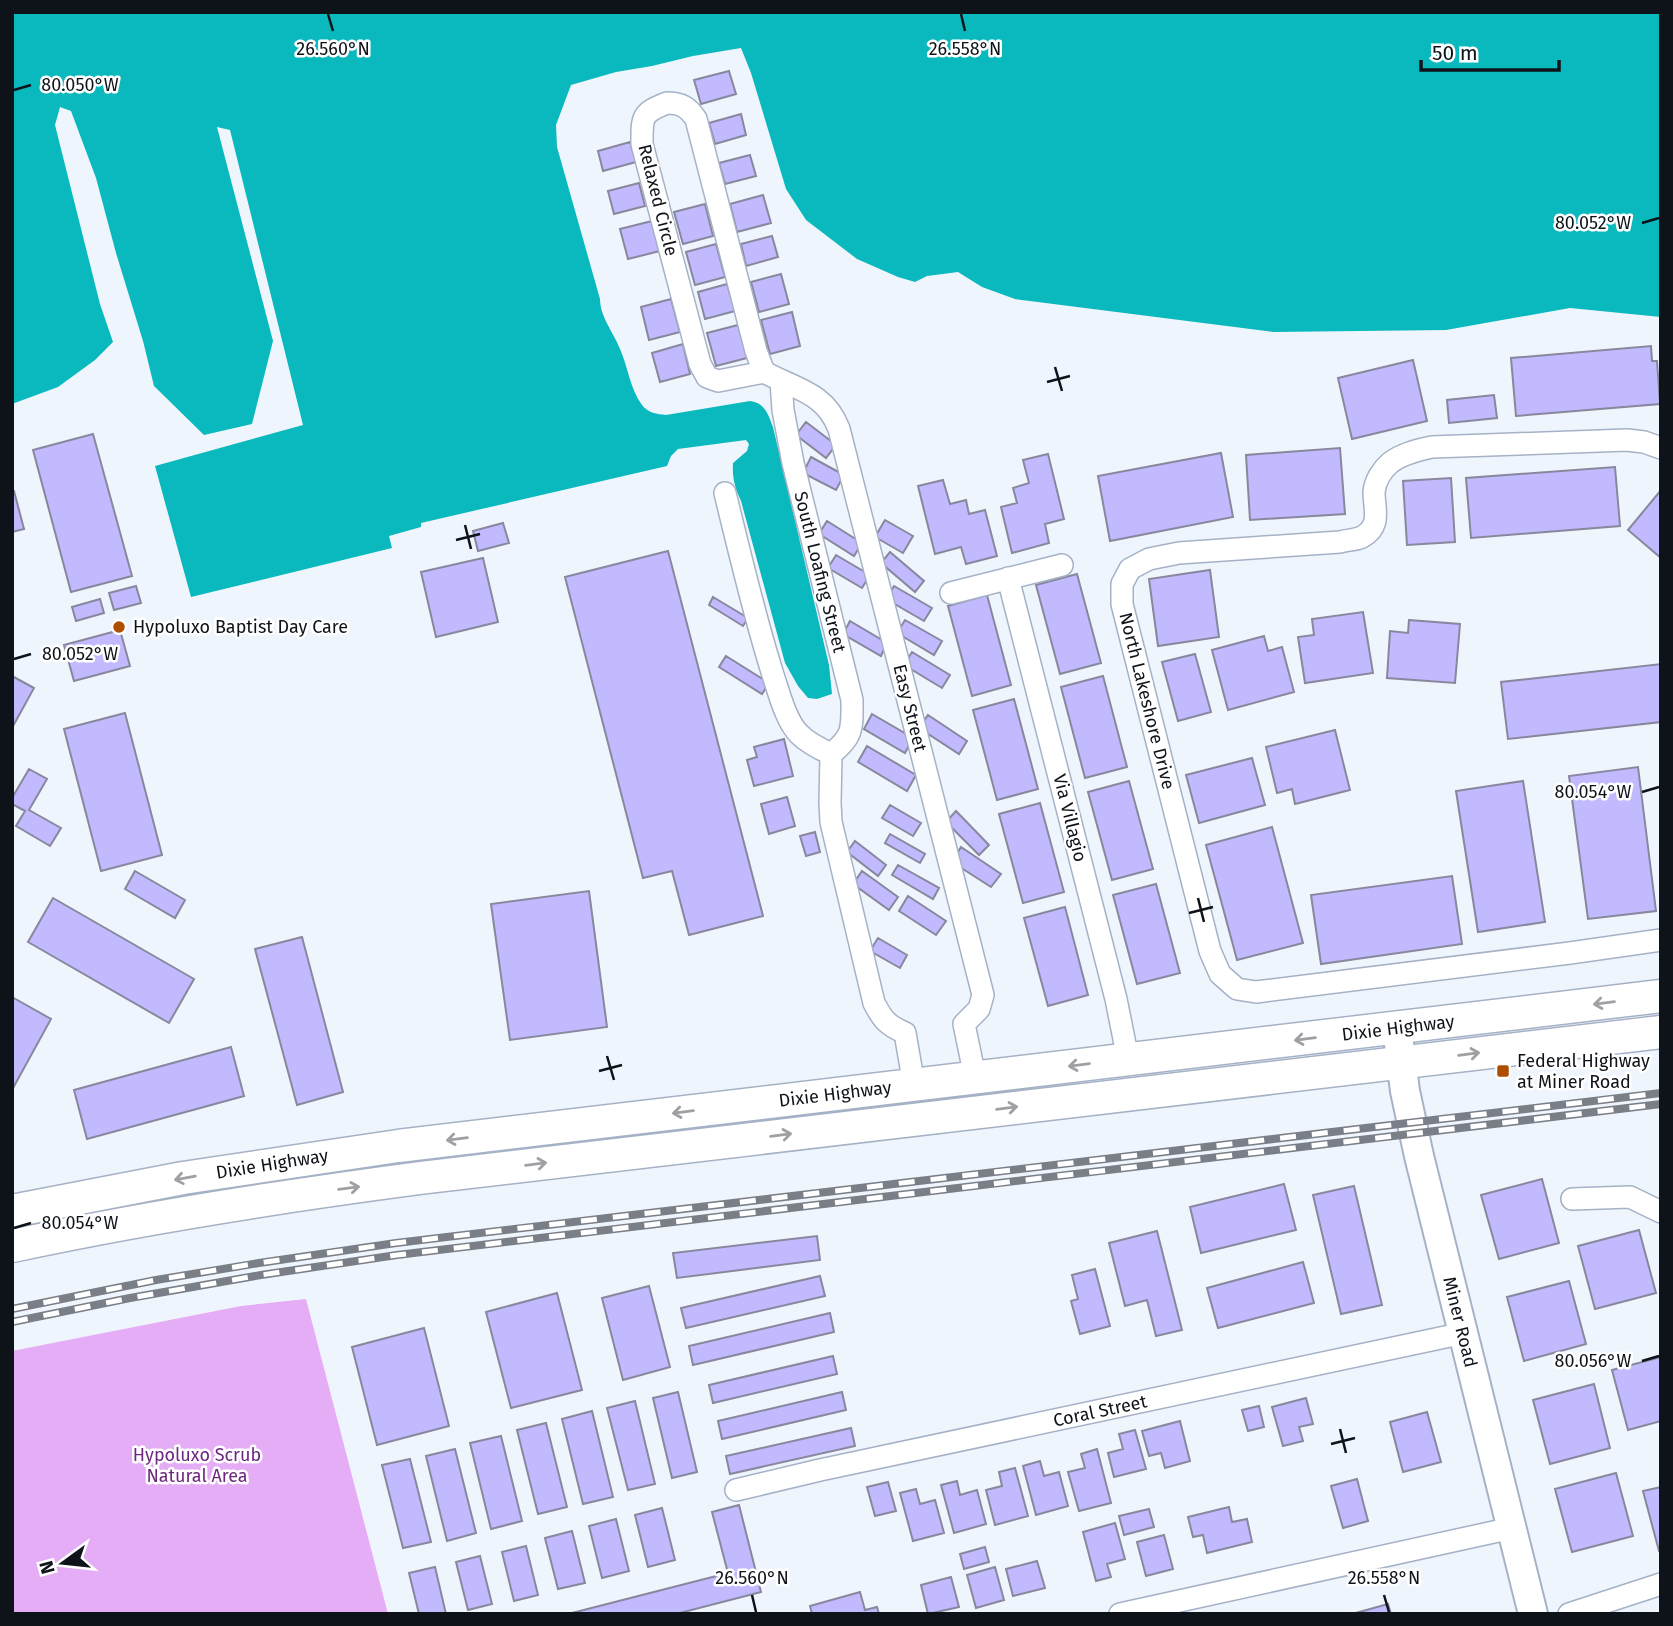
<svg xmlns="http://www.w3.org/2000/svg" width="1673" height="1626" font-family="'Fira Sans',sans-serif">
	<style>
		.green { fill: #e5adf5 }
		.water { fill: #0ab9bd }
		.building { fill: #c1baff; stroke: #89879d; stroke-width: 2 }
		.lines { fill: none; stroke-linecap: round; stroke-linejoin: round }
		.street-casing { stroke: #a5b2c6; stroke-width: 24 }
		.secondary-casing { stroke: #a5b2c6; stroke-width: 32 }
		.primary-casing { stroke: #a5b2c6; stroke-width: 35 }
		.street { stroke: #fff; stroke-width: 21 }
		.secondary { stroke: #fff; stroke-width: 28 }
		.primary { stroke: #fff; stroke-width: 32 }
		.rail-casing { stroke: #7a7f87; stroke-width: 8 }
		.rail { stroke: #fff; stroke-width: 5; stroke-dasharray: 16; stroke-linecap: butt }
		.oneway { stroke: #9fa0a3 }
		.ticks { fill: none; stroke: #0e1219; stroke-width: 2.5 }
		.poi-dot { fill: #ae4e00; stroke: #fff; stroke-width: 2.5 }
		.labels { text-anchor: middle; stroke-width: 5; stroke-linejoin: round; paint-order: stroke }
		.street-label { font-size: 18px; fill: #0e1219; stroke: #fff }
		.poi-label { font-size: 18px; fill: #0e1219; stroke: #fff; text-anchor: start }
		.park-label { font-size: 18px; fill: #6c277e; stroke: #fff }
		.ticks-label { font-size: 18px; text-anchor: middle; fill: #0e1219; stroke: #fff; stroke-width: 5; stroke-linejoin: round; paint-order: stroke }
	</style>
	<rect width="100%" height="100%" fill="#eff5fd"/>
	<path class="green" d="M306,1299L388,1614H12V1351L241,1306Z"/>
	<path class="water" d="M12,12H1661V317L1570,308L1446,330L1273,332L1015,299L982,287L958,272L927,276L915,282L898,277L857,259L806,220L786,189L751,73L741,48L693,56L652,66L616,72L571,85L556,125L557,147L600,299C600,317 614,333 620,349C628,367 630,389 642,405C648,413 657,414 666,415L750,401C765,403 768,414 773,427L829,665L832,694L817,699L808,698L798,686L785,663L741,501C735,488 732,477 733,463L747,451L749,444L746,440L678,449L671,456L667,466L421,523V527L389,536L392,548L191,597L155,466L303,425L230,130L217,127L273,341L252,424L204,435L154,386L143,341L116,253L96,178L71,111L60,107L55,125L100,304L113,342L95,360L58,387L12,404Z"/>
	<path class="building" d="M729,71L736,94L701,104L694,80Z
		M741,114L746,135L715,144L709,123Z
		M630,142L636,162L603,171L598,151Z
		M750,155L756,176L725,184L719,163Z
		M639,183L645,206L614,214L608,191Z
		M763,195L771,223L737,232L730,204Z
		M705,204L713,236L683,244L674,212Z
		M652,221L660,251L628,259L620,229Z
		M772,236L778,257L746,266L741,244Z
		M716,244L725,277L695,285L686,252Z
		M781,274L789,304L759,312L751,282Z
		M727,284L735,311L705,319L698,292Z
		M671,299L680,332L649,340L641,307Z
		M792,312L800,346L770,354L761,320Z
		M738,325L747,358L716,366L707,333Z
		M683,344L690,374L660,382L652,353Z
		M1651,346L1652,361H1657L1660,404L1516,416L1511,358Z
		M1413,360L1427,421L1352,439L1338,378Z
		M1494,395L1497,418L1449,423L1447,400Z
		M806,422L836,445L826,458L796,435Z
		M93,434L132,576L71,592L33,450Z
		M1340,448L1345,514L1250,520L1246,455Z
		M1221,453L1233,517L1110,541L1098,476Z
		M1048,454L1064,519L1045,524L1049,543L1012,553L1001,507L1017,503L1013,488L1029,483L1023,460Z
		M811,457L844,475L836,490L803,473Z
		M1615,467L1620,526L1471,538L1466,478Z
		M1451,478L1455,542L1407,545L1403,481Z
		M943,480L950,504L966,500L969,514L985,510L997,556L966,564L961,547L935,554L918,486Z
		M1661,490V558L1628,530Z
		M12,491H14L24,529L12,532Z
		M885,520L913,536L903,553L875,537Z
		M827,521L862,543L854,556L819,534Z
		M503,523L509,543L478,551L473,531Z
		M668,551L763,916L689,935L672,871L643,878L565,577Z
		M890,552L924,581L915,592L881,563Z
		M836,555L870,575L862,588L828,568Z
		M483,558L498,622L436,637L421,572Z
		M1210,570L1219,637L1158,646L1149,579Z
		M1077,574L1101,663L1060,674L1036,585Z
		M136,586L141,603L114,610L109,593Z
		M894,586L932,608L924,621L886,599Z
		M987,595L1011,685L972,696L948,606Z
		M713,597L748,618L743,626L709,605Z
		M100,599L104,613L76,621L72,607Z
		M1363,612L1373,673L1305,683L1298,637L1314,635L1312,619Z
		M905,620L942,641L934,655L897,633Z
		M1409,620L1460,624L1455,683L1387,678L1390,631L1408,633Z
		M850,621L887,643L881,656L843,634Z
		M120,630L130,666L74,681L64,645Z
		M1264,636L1268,651L1282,647L1294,692L1228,710L1212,650Z
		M912,652L950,675L942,688L904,665Z
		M1195,654L1211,712L1178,721L1162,662Z
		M726,656L769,683L762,694L719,667Z
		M1661,664V722L1508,739L1501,682Z
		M12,676L34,688L12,728Z
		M1103,676L1127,767L1085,778L1061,687Z
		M1014,699L1038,789L997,800L973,710Z
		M125,713L162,855L101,871L64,729Z
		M872,714L913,738L905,753L864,729Z
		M928,715L967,741L959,754L919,728Z
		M1335,730L1350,790L1295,804L1292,789L1277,793L1266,747Z
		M784,739L793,776L754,786L747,760L757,757L754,747Z
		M867,746L916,775L907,791L858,762Z
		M1252,758L1265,805L1199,823L1186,775Z
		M1638,767L1656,911L1588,919L1569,776Z
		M29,769L47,779L29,810L61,828L50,846L16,826L25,811L12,804V798Z
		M1129,781L1153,869L1112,880L1088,792Z
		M1523,781L1545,922L1478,932L1456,791Z
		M787,797L795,826L769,834L761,804Z
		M1040,803L1064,892L1023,903L999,814Z
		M890,805L921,823L913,836L882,818Z
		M956,811L989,845L979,855L946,822Z
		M1272,827L1303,943L1237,960L1206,845Z
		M815,832L820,852L806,856L800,836Z
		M890,834L925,854L920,863L885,843Z
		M855,841L886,865L878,876L847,852Z
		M961,847L1001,874L991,887L952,862Z
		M898,865L939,888L933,899L892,875Z
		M135,871L185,900L175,918L125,889Z
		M862,871L898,897L889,910L853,884Z
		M1452,876L1462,944L1321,964L1311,895Z
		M1156,884L1180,973L1137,984L1113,895Z
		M589,891L607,1027L510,1040L491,904Z
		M908,896L946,921L936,935L899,911Z
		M53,898L194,979L169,1023L28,942Z
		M1065,907L1088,995L1048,1006L1024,918Z
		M302,937L343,1092L297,1105L255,949Z
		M878,938L907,955L900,968L870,951Z
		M12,997L51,1019L12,1090Z
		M231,1047L244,1096L87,1139L74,1090Z
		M1542,1179L1559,1243L1499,1259L1481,1195Z
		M1284,1184L1296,1230L1201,1253L1190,1207Z
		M1354,1186L1382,1305L1341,1314L1313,1195Z
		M1639,1230L1656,1293L1595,1309L1578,1246Z
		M1157,1231L1182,1330L1156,1336L1147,1300L1125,1306L1109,1243Z
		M817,1236L820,1260L677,1278L673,1253Z
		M1303,1262L1314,1303L1218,1328L1207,1288Z
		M1095,1269L1110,1326L1080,1334L1071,1301L1078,1299L1072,1275Z
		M820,1276L825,1296L686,1328L681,1308Z
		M1569,1281L1586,1344L1524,1361L1507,1297Z
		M649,1286L670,1367L623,1380L602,1298Z
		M557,1293L582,1390L511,1408L486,1312Z
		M830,1313L834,1332L693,1365L689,1346Z
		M424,1328L449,1426L377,1445L352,1347Z
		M833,1356L837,1374L713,1403L709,1385Z
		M1661,1357V1421L1628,1430L1612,1370Z
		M1594,1384L1610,1448L1550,1464L1533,1400Z
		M678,1392L697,1472L672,1478L653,1398Z
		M842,1392L846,1410L722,1439L718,1421Z
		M1306,1398L1313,1424L1299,1427L1303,1441L1283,1446L1272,1407Z
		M635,1401L655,1484L628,1490L607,1408Z
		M1259,1406L1264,1427L1248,1431L1242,1410Z
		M592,1411L613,1497L583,1504L562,1419Z
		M1427,1412L1441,1462L1403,1472L1390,1422Z
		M1180,1421L1190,1461L1165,1468L1161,1453L1149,1456L1142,1431Z
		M546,1423L567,1507L538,1514L517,1430Z
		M851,1428L855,1446L730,1474L726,1456Z
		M1135,1430L1146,1469L1114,1477L1108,1453L1123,1449L1119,1434Z
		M501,1436L522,1521L491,1529L470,1443Z
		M455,1449L476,1533L447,1541L426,1456Z
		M1097,1449L1111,1503L1079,1511L1068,1472L1085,1468L1081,1454Z
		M410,1459L431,1542L403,1548L382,1465Z
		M1040,1461L1044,1476L1059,1472L1068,1506L1036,1515L1023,1466Z
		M1015,1468L1028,1516L995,1525L986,1490L1002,1486L999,1472Z
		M1616,1473L1633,1536L1572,1552L1555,1489Z
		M1357,1479L1368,1521L1343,1528L1331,1486Z
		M957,1481L960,1495L977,1490L986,1524L954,1533L941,1485Z
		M888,1482L896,1511L875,1516L867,1487Z
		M1661,1487V1551H1659L1643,1491Z
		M916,1489L920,1504L935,1500L944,1533L913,1541L900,1493Z
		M739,1505L761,1592L676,1614H568L728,1573L712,1512Z
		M1229,1507L1232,1522L1247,1519L1252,1542L1207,1553L1203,1535L1193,1537L1188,1517Z
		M662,1508L675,1560L648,1567L635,1515Z
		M1149,1509L1154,1527L1124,1535L1119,1516Z
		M616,1519L629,1571L602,1578L589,1526Z
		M1115,1523L1125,1559L1107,1564L1111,1577L1096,1581L1083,1532Z
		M572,1531L585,1583L558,1589L545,1538Z
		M1164,1535L1173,1569L1146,1576L1137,1542Z
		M526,1546L538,1595L514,1601L502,1552Z
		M985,1547L989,1562L964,1569L960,1554Z
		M480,1556L492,1604L468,1610L456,1562Z
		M1037,1561L1045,1588L1013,1596L1006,1569Z
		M435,1567L446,1614H419L409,1573Z
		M995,1567L1004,1600L976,1608L967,1575Z
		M951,1577L959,1607L928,1614L921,1585Z
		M860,1592L865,1610L877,1607L879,1614H812L810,1606Z
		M1388,1604L1391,1614H1352Z"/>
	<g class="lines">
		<g class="street-casing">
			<path id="street" d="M667,103C681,103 688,107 696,119L756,351L764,372L718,381L707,377L700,364L642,144C642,117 641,113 667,103Z
				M764,372C795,389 825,392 839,429L983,995L979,1009L964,1024L975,1077
				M781,381L783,410L793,463L852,700C852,728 854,736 831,754
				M1661,448L1644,442L1627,440L1432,447C1418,450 1401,454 1390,463C1382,470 1375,481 1374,492C1374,509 1382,526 1362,537C1356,540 1347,540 1340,542L1179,553L1149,559L1130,569L1122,584V604L1210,951L1220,974L1237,989L1256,992L1570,953L1661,940
				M725,493C740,554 754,615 773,675C779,693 786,721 799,734C808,743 820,749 831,754L830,803L831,822L874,1003C883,1020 887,1025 905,1033L914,1085
				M1008,578L1116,999L1128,1059
				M951,593L1062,565
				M1572,1199L1630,1197L1661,1212
				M736,1490L820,1470L1464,1333
				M1120,1614L1512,1528
				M1569,1614L1661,1584"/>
		</g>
		<g class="secondary-casing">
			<path id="secondary" d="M1397,1028L1405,1091L1419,1156L1533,1614"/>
		</g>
		<g class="primary-casing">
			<path id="primary" d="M12,1211L183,1178L398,1146L1661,996
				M12,1246C147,1217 283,1196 420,1178L1661,1032"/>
		</g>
		<use href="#street" class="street"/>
		<use href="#secondary" class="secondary"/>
		<use href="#primary" class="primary"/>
		<g class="rail-casing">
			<path id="rail" d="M12,1309L156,1280L259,1263L396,1243L1661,1093
				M12,1322L130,1298L261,1275L397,1255L1661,1104"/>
		</g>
		<use href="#rail" class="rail"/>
	</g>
	<defs><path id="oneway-shaft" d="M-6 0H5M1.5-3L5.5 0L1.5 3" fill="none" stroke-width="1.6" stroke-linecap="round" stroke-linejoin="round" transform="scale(1.75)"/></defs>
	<g class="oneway">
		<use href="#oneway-shaft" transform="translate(1604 1003) rotate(173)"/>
		<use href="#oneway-shaft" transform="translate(1305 1039) rotate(173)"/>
		<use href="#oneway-shaft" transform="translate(1469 1054) rotate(-7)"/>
		<use href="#oneway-shaft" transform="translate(1079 1065) rotate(173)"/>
		<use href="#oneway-shaft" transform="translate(1007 1108) rotate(-7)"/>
		<use href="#oneway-shaft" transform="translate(683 1112) rotate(173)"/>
		<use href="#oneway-shaft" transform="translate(781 1135) rotate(-7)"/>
		<use href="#oneway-shaft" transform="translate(457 1139) rotate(173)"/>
		<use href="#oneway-shaft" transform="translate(536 1164) rotate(-7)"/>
		<use href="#oneway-shaft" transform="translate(185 1178) rotate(170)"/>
		<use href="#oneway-shaft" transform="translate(349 1188) rotate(-8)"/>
	</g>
	<path class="ticks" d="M328,14L333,31M961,14L965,31M14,90L31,85M1642,223L1659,218M1055,367L1062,391M1047,382L1070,376M465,525L471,549M456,540L480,534M14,659L31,654M1642,792L1659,787M1198,898L1204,922M1189,913L1213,907M607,1056L614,1080M599,1071L622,1065M14,1228L31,1223M1642,1361L1659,1356M1340,1429L1346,1453M1331,1444L1355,1438M752,1595L756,1612M1384,1595L1389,1612"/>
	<g class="poi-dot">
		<circle cx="119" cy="627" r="7"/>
		<rect x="1496" y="1064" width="14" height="14" rx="3.5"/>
	</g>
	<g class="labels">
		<g class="street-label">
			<text transform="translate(658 200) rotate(76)" y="6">Relaxed Circle</text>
			<text transform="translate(820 572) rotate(76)" y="6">South Loafing Street</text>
			<text transform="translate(1147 701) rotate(76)" y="6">North Lakeshore Drive</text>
			<text transform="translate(910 708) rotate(76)" y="6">Easy Street</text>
			<text transform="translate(1070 818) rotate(76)" y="6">Via Villagio</text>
			<text transform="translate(1398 1028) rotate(-7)" y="6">Dixie Highway</text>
			<text transform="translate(835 1094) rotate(-7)" y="6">Dixie Highway</text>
			<text transform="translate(272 1164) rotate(-9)" y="6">Dixie Highway</text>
			<text transform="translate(1460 1322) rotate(76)" y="6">Miner Road</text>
			<text transform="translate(1100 1411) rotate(-12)" y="6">Coral Street</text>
		</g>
		<g class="poi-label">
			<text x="133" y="633">Hypoluxo Baptist Day Care</text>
			<text x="1517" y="1067">Federal Highway<tspan x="1517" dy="21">at Miner Road</tspan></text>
		</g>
		<g class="park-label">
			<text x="197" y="1461">Hypoluxo Scrub<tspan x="197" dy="21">Natural Area</tspan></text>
		</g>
	</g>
	<g class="ticks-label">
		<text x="333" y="55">26.560°N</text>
		<text x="965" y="55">26.558°N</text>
		<text x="80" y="91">80.050°W</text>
		<text x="1593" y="229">80.052°W</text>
		<text x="80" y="660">80.052°W</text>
		<text x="1593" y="798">80.054°W</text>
		<text x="80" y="1229">80.054°W</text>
		<text x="1593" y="1367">80.056°W</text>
		<text x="752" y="1584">26.560°N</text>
		<text x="1384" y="1584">26.558°N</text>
	</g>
	<rect width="1673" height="1626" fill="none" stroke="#0e1219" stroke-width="28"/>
	<g transform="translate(63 1563) rotate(255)" stroke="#ffffff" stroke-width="5" paint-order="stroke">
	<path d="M0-5L12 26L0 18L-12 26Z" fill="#0e1219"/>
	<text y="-10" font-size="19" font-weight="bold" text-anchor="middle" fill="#0e1219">N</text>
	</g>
	<path d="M1421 60v10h138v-10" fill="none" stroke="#0e1219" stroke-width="3.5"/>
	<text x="1432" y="60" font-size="21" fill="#0e1219" stroke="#ffffff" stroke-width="5" paint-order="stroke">50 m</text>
</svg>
